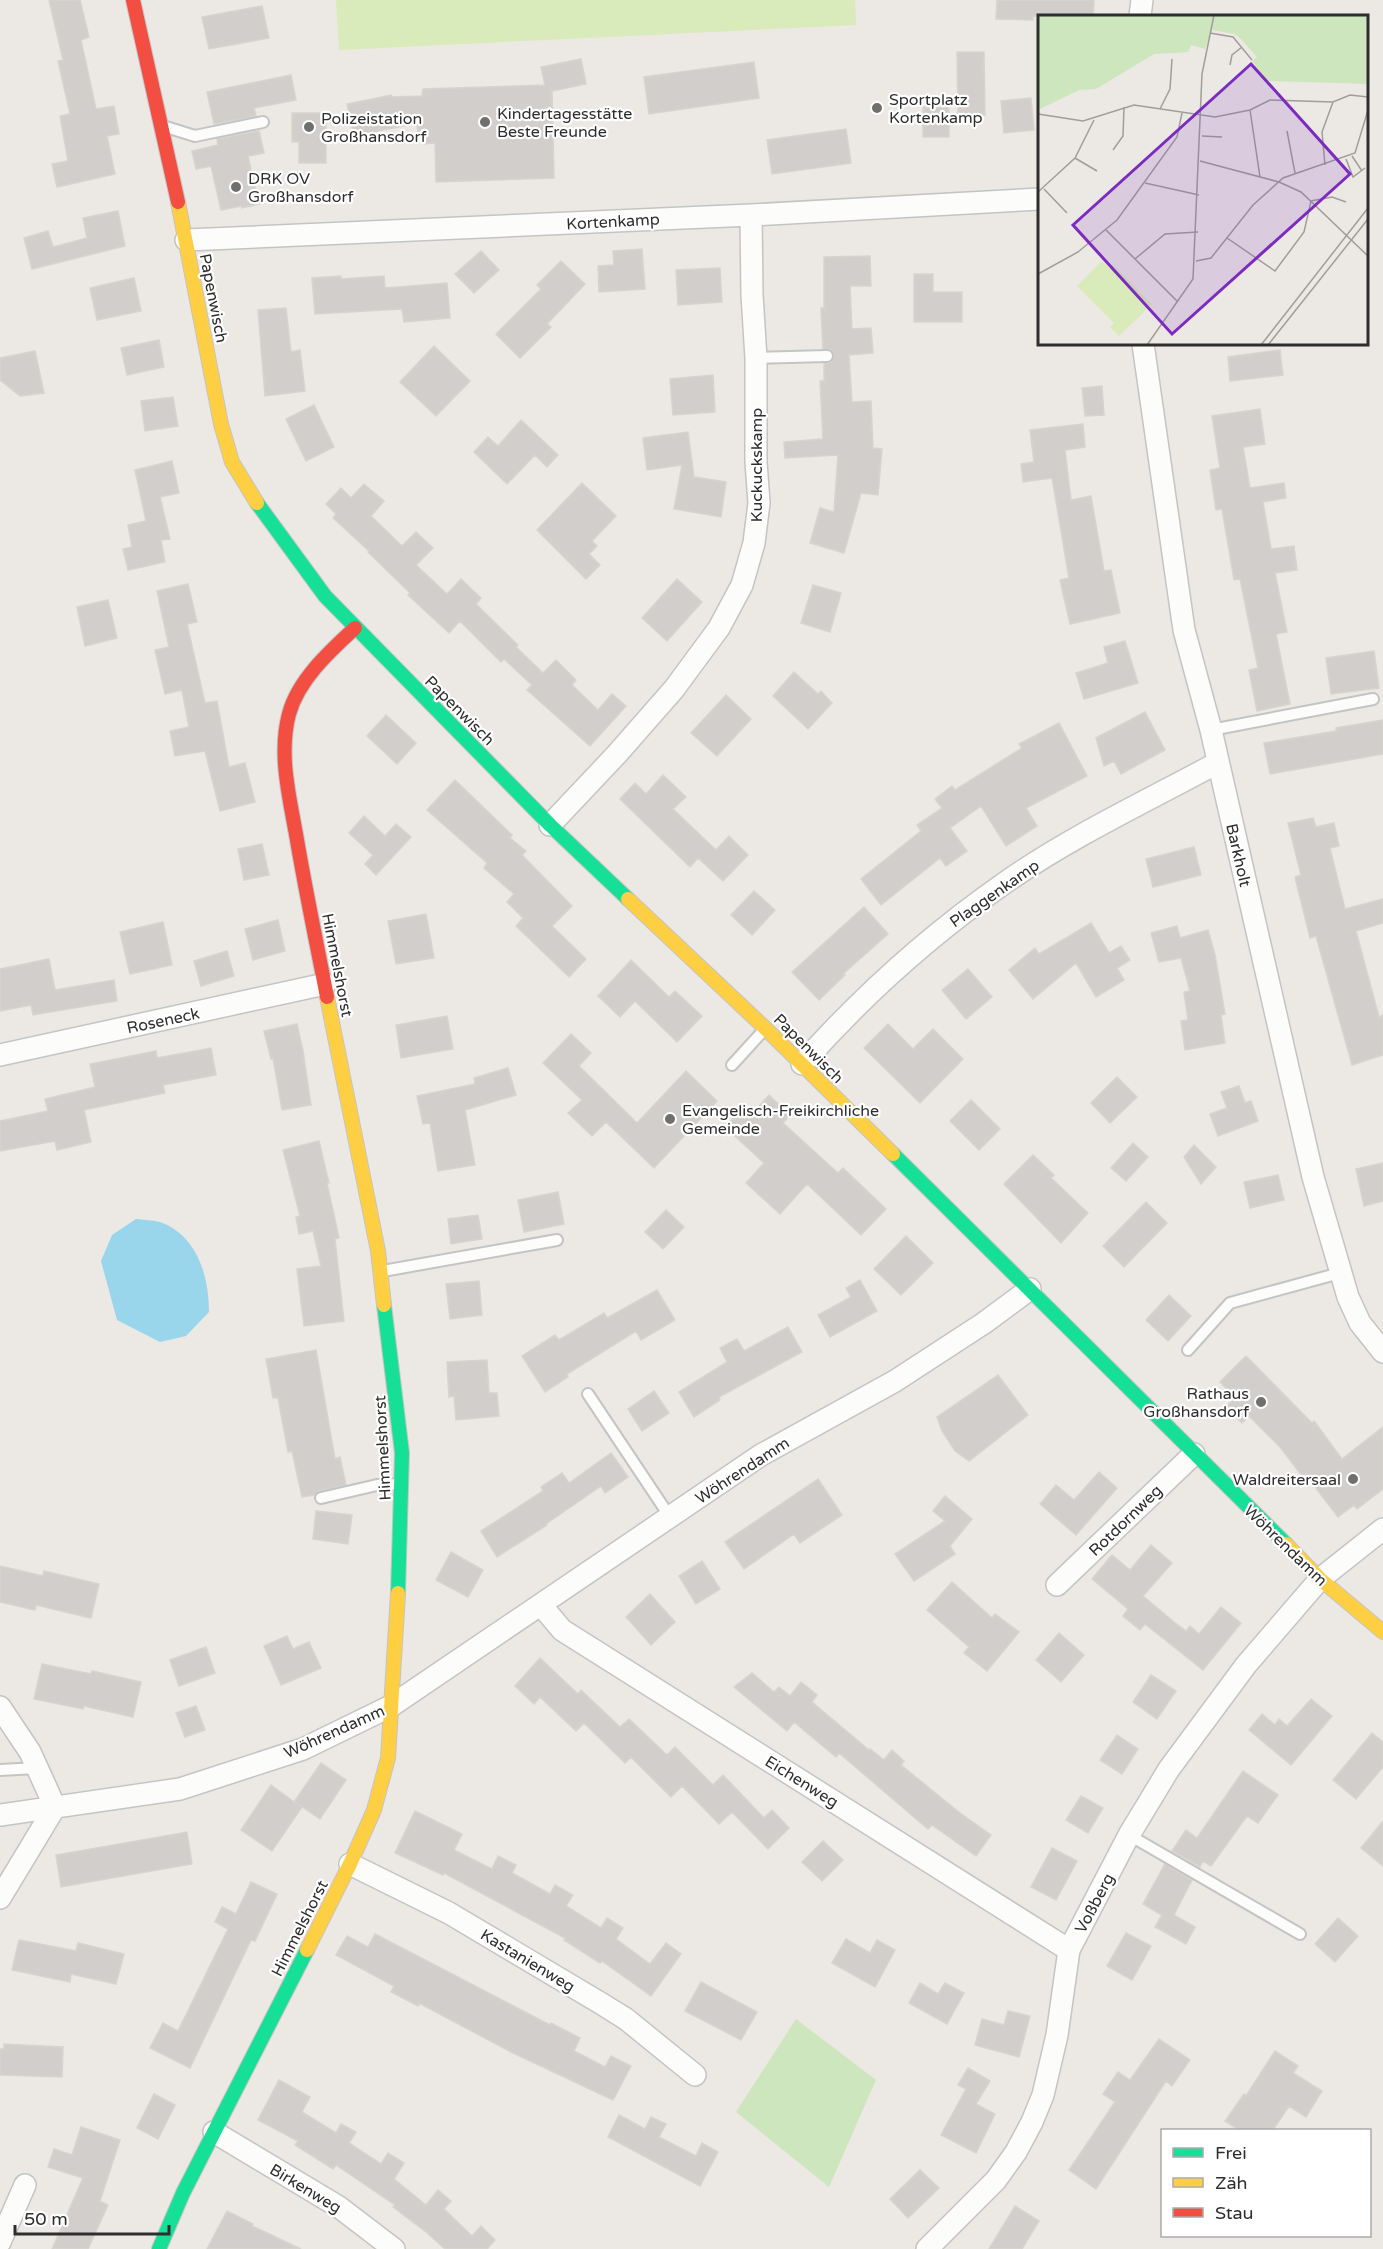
<svg xmlns="http://www.w3.org/2000/svg" width="1383" height="2249" font-family="'Varela Round',sans-serif">
	<style>
		.green { fill: #cee6be }
		.pitch { fill: #d9eabb }
		.water { fill: #99d6ec }
		.building { fill: #d1cecb; stroke: #d7d4d0; stroke-width: 1.5 }
		.lines { fill: none; stroke-linecap: round; stroke-linejoin: round }
		.lane-casing { stroke: #c5c4c5; stroke-width: 14 }
		.street-casing { stroke: #c5c4c5; stroke-width: 24 }
		.fast-casing { stroke: #c5c4c5; stroke-width: 16 }
		.slow-casing { stroke: #c5c4c5; stroke-width: 16 }
		.jam-casing { stroke: #c5c4c5; stroke-width: 16 }
		.lane { stroke: #fcfcfb; stroke-width: 10 }
		.street { stroke: #fcfcfb; stroke-width: 21 }
		.fast { stroke: #16e098; stroke-width: 14 }
		.slow { stroke: #ffcf43; stroke-width: 14 }
		.jam { stroke: #f24e42; stroke-width: 14 }
		.poi-dot { fill: #706f6e; stroke: #fff; stroke-width: 2 }
		.labels { text-anchor: middle; stroke-width: 4.5; stroke-linejoin: round; paint-order: stroke }
		.poi-label { font-size: 16px; fill: #2e2e2e; stroke: #fff; text-anchor: start }
		.street-label { font-size: 16px; fill: #2e2e2e; stroke: #fff }
		.inset-road { fill: none; stroke: #a09e9b; stroke-width: 1.5 }
		.view { fill: #7b2cbf; fill-opacity: 0.15; stroke: #7b2cbf; stroke-width: 3 }
		.inset-edge { fill: none; stroke: #2e2e2e; stroke-width: 3 }
	</style>
	<rect width="100%" height="100%" fill="#ece8e4"/>
	<path class="green" d="M796,2019L876,2080L829,2187L736,2112Z"/>
	<path class="pitch" d="M336,0H855L856,25L339,50Z"/>
	<path class="water" d="M136,1219C143,1220 152,1220 160,1222C197,1235 209,1276 209,1312L186,1336L160,1342L117,1320L101,1261L112,1235Z"/>
	<path class="building" d="M49,0H80L89,37L81,40L96,109L114,106L119,134L107,136L115,174L57,187L52,164L68,161L60,116L70,114L58,61L63,60Z
		M997,0H1094L1093,16H1033V20L996,19Z
		M262,6L269,38L209,49L202,17Z
		M957,52H984L985,115L958,116Z
		M581,59L586,84L552,91L554,178L436,182L435,143L423,144V135L418,136L417,123L354,136L347,104L391,95L392,97L422,96L423,89L545,85L541,67Z
		M754,62L759,98L649,114L644,77Z
		M291,75L296,100L254,108L256,116L214,124L207,92Z
		M1031,98L1034,130L1004,133L1001,101Z
		M923,107H949V137H923Z
		M292,113H326V163H299V142H292Z
		M846,129L851,163L772,174L767,140Z
		M259,131L264,153L248,156L259,204L242,208L241,206L221,210L211,166L196,169L192,151L218,145L217,139Z
		M118,211L125,246L32,269L24,238L48,231L53,247L87,238L83,218Z
		M642,249L645,289L599,292L598,266L614,265L613,251Z
		M481,251L499,270L474,293L455,274Z
		M870,256L871,286H850L852,329L871,328L873,353L849,355L852,402L871,401L873,448L882,449L878,495L861,493L844,553L810,543L820,508L834,512L838,455L785,458L784,442L823,439L820,381H824V364L831,362L834,356L831,350L823,349L821,308H824V257Z
		M561,261L585,284L547,324L551,327L520,358L496,334L541,289L537,285Z
		M720,268L722,302L678,305L676,270Z
		M914,274H933V292H962V322H914Z
		M341,276V279L384,276L385,288L447,283L450,318L404,322L402,309L315,314L312,278Z
		M134,278L141,311L97,320L90,288Z
		M286,308L291,352L300,350L305,391L265,396L258,310Z
		M159,340L164,367L127,375L121,348Z
		M434,346L470,381L436,416L400,382Z
		M1280,350L1283,375L1230,381L1228,357Z
		M35,351L44,393L20,396L0,380V358Z
		M713,375L715,412L673,415L670,379Z
		M1102,386L1104,415L1085,416L1082,388Z
		M173,397L178,426L145,431L141,401Z
		M314,405L334,447L306,461L286,419Z
		M1260,409L1265,444L1243,447L1250,488L1284,483L1286,498L1263,502L1271,549L1294,546L1297,570L1275,573L1287,632L1276,634L1290,704L1257,711L1249,670L1258,668L1240,579L1234,580L1222,509L1216,510L1210,470L1220,468L1212,416Z
		M521,420L558,455L547,467L535,455L507,484L474,452L488,437L498,446Z
		M1083,424L1085,447L1065,450L1071,500L1091,496L1104,571L1111,570L1120,613L1070,624L1060,580L1069,578L1052,478L1023,482L1021,464L1034,462L1030,430Z
		M688,432L694,477L726,482L721,517L674,509L682,465L647,470L643,438Z
		M172,461L179,493L160,497L170,539L161,540L165,562L128,570L123,549L132,547L128,525L146,521L135,470Z
		M582,483L616,516L592,541L597,546L589,554L600,565L586,579L537,530Z
		M364,484L384,501L371,516L402,546L416,532L433,548L416,565L447,594L461,579L481,598L476,604L518,645L516,647L543,673L556,660L576,680L572,685L598,710L612,694L626,706L590,746L527,690L532,685L504,659L501,662L460,621L449,633L408,595L410,593L368,552L369,551L333,518L336,514L326,504L341,488L351,498Z
		M677,579L702,602L667,641L642,618Z
		M188,584L197,622L187,624L205,703L217,701L229,767L245,763L255,802L220,811L205,751L175,756L170,731L189,727L182,690L165,694L155,650L169,647L157,591Z
		M813,585L841,593L830,632L801,623Z
		M108,600L117,638L85,646L77,607Z
		M1125,641L1138,683L1084,699L1076,673L1108,663L1104,647Z
		M1374,651L1379,688L1331,694L1326,658Z
		M794,672L818,694L821,691L832,703L808,729L773,696Z
		M726,695L751,719L717,756L691,733Z
		M1145,712L1165,750L1121,774L1114,761L1104,766L1096,738Z
		M386,715L416,743L397,764L367,736Z
		M1383,720V754L1270,774L1264,743L1336,731V728Z
		M1059,723L1087,776L1026,808L1037,826L1006,846L981,806L950,828L967,851L946,866L940,858L881,905L861,879L921,831L917,825L942,808L935,799L952,786L955,790L1022,748L1019,744Z
		M663,775L686,797L673,809L716,850L729,836L748,855L723,881L698,858L690,867L620,799L635,783L646,794Z
		M455,780L512,835L510,838L526,851L522,855L572,906L552,926L586,959L569,977L516,926L523,918L507,902L514,894L484,868L487,863L427,810Z
		M364,816L385,836L396,824L411,837L376,875L365,864L373,855L349,833Z
		M1313,818L1316,827L1334,823L1339,846L1330,848L1345,909L1383,899V923L1356,931L1379,1017L1383,1015V1055L1352,1065L1316,936L1310,938L1295,877L1301,875L1288,823Z
		M262,844L269,875L244,880L238,849Z
		M1194,847L1201,875L1153,887L1146,859Z
		M754,891L775,910L752,935L731,915Z
		M864,907L888,934L843,974L845,975L819,1000L792,972Z
		M426,914L434,958L396,964L388,921Z
		M278,920L285,951L253,960L245,929Z
		M163,922L172,965L130,974L120,932Z
		M1091,923L1109,953L1121,946L1130,960L1117,968L1124,980L1096,997L1076,963L1033,999L1009,970L1035,948L1039,954Z
		M1177,926L1180,938L1208,930L1215,955L1225,1014L1221,1015L1225,1043L1185,1050L1181,1021L1188,1020L1184,992L1190,991L1181,958L1159,962L1151,933Z
		M227,951L234,976L201,986L194,961Z
		M49,959L55,990L114,980L117,1001L33,1015L31,1005L0,1011V969Z
		M631,960L669,997L675,991L702,1016L677,1042L635,1001L620,1017L598,996Z
		M968,969L992,997L966,1019L942,990Z
		M447,1016L453,1049L401,1058L396,1025Z
		M297,1024L303,1051L311,1105L282,1110L273,1058L271,1059L264,1031Z
		M888,1024L913,1049L933,1029L963,1059L920,1103L864,1048Z
		M571,1034L591,1053L579,1066L637,1123L686,1071L717,1101L654,1168L606,1122L592,1136L568,1113L582,1100L543,1063Z
		M211,1048L216,1075L163,1085L165,1093L84,1110L91,1142L57,1150L55,1141L0,1151V1121L48,1111L45,1099L95,1087L90,1064L156,1051L157,1058Z
		M508,1068L516,1095L465,1110L475,1165L438,1171L430,1123L423,1124L417,1096L475,1084L474,1078Z
		M1117,1077L1137,1097L1110,1123L1091,1103Z
		M1239,1086L1245,1103L1251,1101L1258,1121L1218,1136L1210,1114L1227,1108L1221,1092Z
		M769,1095L790,1115L783,1123L838,1173L843,1168L886,1209L861,1235L807,1184L780,1214L746,1183L764,1163L725,1127L742,1109L750,1116Z
		M971,1100L1000,1129L979,1150L950,1121Z
		M319,1141L329,1183H327L339,1238L335,1239L344,1321L304,1326L297,1269L321,1266L313,1231L299,1234L296,1217L300,1216L283,1150Z
		M1133,1143L1148,1157L1126,1181L1111,1168Z
		M1194,1145L1216,1167L1201,1184L1184,1157Z
		M1033,1155L1054,1175L1051,1178L1088,1213L1061,1243L1004,1184Z
		M1383,1163V1201L1364,1206L1356,1169Z
		M1278,1175L1284,1200L1250,1208L1244,1182Z
		M558,1192L564,1224L524,1232L518,1200Z
		M1146,1202L1167,1223L1124,1267L1103,1246Z
		M666,1210L684,1227L663,1249L645,1232Z
		M478,1215L482,1239L451,1244L448,1219Z
		M906,1236L933,1263L901,1295L874,1269Z
		M860,1280L877,1311L830,1337L818,1315L851,1297L846,1288Z
		M479,1281L482,1315L450,1319L446,1284Z
		M657,1290L675,1320L641,1340L636,1331L567,1374L568,1377L545,1392L522,1356L555,1335L559,1340L604,1313L607,1318Z
		M1169,1295L1191,1316L1168,1341L1146,1320Z
		M788,1327L802,1352L719,1397L720,1400L694,1417L679,1392L727,1362L720,1348L737,1339L744,1351Z
		M316,1350L335,1459L340,1457L346,1485L319,1491L314,1495L302,1497L292,1451L288,1452L278,1398H273L266,1359Z
		M1246,1356L1312,1423L1314,1421L1342,1459L1383,1427V1489L1357,1509L1354,1505L1338,1517L1305,1474L1302,1476L1280,1447L1249,1416L1242,1423L1226,1407L1235,1397L1220,1382Z
		M487,1360L489,1393H497L499,1416L456,1420L454,1396L449,1397L447,1362Z
		M998,1375L1028,1415L969,1461L955,1451L942,1431L937,1417Z
		M654,1391L669,1413L642,1431L628,1409Z
		M611,1453L628,1477L605,1493L601,1486L546,1524L547,1525L497,1557L481,1531L543,1491L541,1487L562,1473L569,1483Z
		M1099,1472L1117,1488L1076,1535L1040,1504L1056,1485L1074,1500Z
		M818,1479L842,1515L800,1543L794,1534L744,1569L725,1542Z
		M945,1496L972,1519L950,1546L955,1554L914,1581L895,1554L945,1521L933,1511Z
		M316,1511L352,1515L348,1544L313,1539Z
		M1151,1545L1172,1563L1143,1596L1174,1622L1186,1631L1190,1626L1199,1634L1221,1607L1241,1623L1203,1670L1145,1624L1140,1630L1123,1616L1128,1609L1092,1579L1112,1555L1130,1570Z
		M451,1552L483,1570L468,1597L436,1580Z
		M702,1561L720,1589L696,1604L679,1576Z
		M0,1566L43,1576L44,1571L99,1584L91,1618L36,1605L35,1610L0,1602Z
		M952,1582L992,1618L995,1614L1019,1632L987,1671L964,1653L969,1647L927,1610Z
		M650,1594L675,1622L651,1645L626,1617Z
		M1059,1633L1084,1655L1061,1682L1036,1660Z
		M287,1636L293,1649L309,1642L321,1668L281,1685L264,1646Z
		M206,1647L215,1673L179,1686L170,1660Z
		M540,1658L578,1694L581,1690L620,1727L629,1719L667,1755L675,1747L713,1785L723,1775L764,1818L772,1810L789,1828L768,1849L732,1812L719,1824L682,1786L671,1797L631,1757L625,1763L584,1723L576,1731L540,1697L534,1704L515,1686Z
		M42,1664L91,1674L92,1671L141,1682L133,1717L84,1706L83,1709L34,1699Z
		M752,1673L774,1692L779,1687L790,1696L801,1682L817,1695L812,1702L869,1750L870,1749L884,1760L892,1750L904,1761L901,1765L960,1813L991,1835L976,1856L932,1825L928,1829L839,1753L836,1757L794,1722L787,1731L734,1687Z
		M1151,1675L1176,1691L1157,1719L1133,1702Z
		M1311,1699L1332,1716L1291,1765L1249,1730L1262,1714L1275,1725L1279,1719L1287,1726Z
		M196,1706L205,1730L185,1737L176,1713Z
		M1372,1733L1383,1742V1767L1356,1799L1333,1780Z
		M1117,1735L1138,1749L1122,1774L1100,1760Z
		M321,1763L346,1780L320,1819L295,1802L302,1807L272,1851L241,1830L271,1785L294,1802Z
		M1243,1771L1278,1795L1258,1823L1247,1816L1211,1866L1203,1861L1200,1867L1172,1851L1186,1830L1197,1838Z
		M1081,1796L1103,1808L1088,1833L1066,1820Z
		M415,1811L462,1834L454,1850L492,1869L498,1856L516,1865L512,1873L550,1894L555,1885L573,1895L566,1906L601,1928L607,1918L623,1928L616,1939L650,1964L666,1943L681,1954L651,1996L602,1961L600,1963L564,1940L565,1938L444,1873L443,1875L395,1853Z
		M1383,1821V1866L1361,1848Z
		M187,1832L192,1864L61,1887L56,1855Z
		M823,1841L843,1860L822,1881L802,1862Z
		M1052,1848L1077,1861L1056,1900L1031,1887Z
		M1165,1864L1192,1880L1174,1915L1195,1927L1186,1944L1155,1927L1162,1915L1143,1904Z
		M251,1882L277,1894L255,1941L251,1940L190,2068L150,2048L163,2023L178,2031L228,1929L215,1922L222,1907L236,1914Z
		M1338,1918L1358,1936L1335,1962L1315,1944Z
		M1126,1933L1151,1946L1132,1980L1107,1966Z
		M375,1934L550,2025L551,2023L580,2038L574,2051L605,2067L611,2056L631,2066L613,2100L511,2052L419,2003L418,2006L391,1992L394,1986L336,1955L347,1936L368,1947Z
		M846,1939L870,1953L877,1940L895,1950L875,1987L832,1963Z
		M19,1940L76,1951L78,1943L124,1954L116,1984L71,1974L70,1982L12,1970Z
		M701,1982L757,2012L741,2040L685,2011Z
		M920,1983L938,1994L945,1983L964,1993L947,2024L909,2003Z
		M1008,2011L1030,2016L1019,2057L975,2045L982,2019L1004,2025Z
		M1159,2039L1190,2060L1172,2086L1166,2081L1096,2189L1069,2170L1115,2102L1103,2094L1118,2072L1130,2080Z
		M4,2044L63,2047L62,2077L0,2075V2049H4Z
		M1275,2051L1298,2066L1293,2073L1322,2091L1306,2117L1289,2106L1273,2130H1239L1225,2121L1244,2094L1246,2096Z
		M968,2068L990,2081L976,2104L995,2114L976,2153L941,2135L966,2089L958,2085Z
		M279,2080L310,2097L302,2112L336,2133L341,2124L356,2132L349,2143L381,2164L388,2153L404,2163L394,2179L426,2205L438,2190L451,2201L444,2209L472,2236L481,2226L495,2240L487,2249H445L426,2232L393,2207L395,2205L336,2165L333,2169L295,2145L298,2141L258,2120Z
		M154,2094L175,2105L158,2139L137,2128Z
		M619,2115L645,2129L651,2117L666,2124L659,2137L696,2156L702,2143L718,2152L700,2186L608,2137Z
		M81,2127L120,2140L100,2201L108,2205L88,2249H52L83,2178L48,2167L54,2149L72,2155Z
		M920,2170L939,2188L908,2218L890,2199Z
		M1015,2206L1039,2221L1022,2249H989Z
		M227,2211L253,2224L252,2226L301,2249H207Z"/>
	<g class="lines">
		<g class="lane-casing">
			<path id="lane" d="M166,127L195,136L263,122
				M756,358L827,356
				M1211,730L1373,699
				M732,1065L763,1031
				M383,1271L557,1240
				M1188,1350L1230,1303L1340,1273
				M588,1394L670,1517
				M321,1498L377,1485L401,1484
				M0,1770L37,1768
				M1129,1835L1300,1934"/>
		</g>
		<g class="street-casing">
			<path id="street" d="M1140,16L1142,0
				M186,240L751,215L1040,199
				M1143,344L1184,630L1211,730L1313,1177L1348,1297L1360,1323L1383,1352
				M550,825L617,754L674,689L719,628L742,585L754,543L759,503L756,462V358L752,295L751,215
				M0,1055L325,984
				M802,1064C863,995 930,935 1006,882C1072,836 1147,801 1217,763
				M1057,1585L1194,1454
				M541,1605L562,1630L1069,1950
				M0,1707L30,1752L55,1807L0,1898
				M0,1815L180,1789L303,1749L391,1706L761,1455L895,1381L984,1323L1030,1289
				M350,1864L449,1913L602,2004L626,2019L695,2075
				M214,2132L339,2207L394,2249
				M0,2242L25,2185
				M927,2249L996,2180L1016,2152L1032,2122L1043,2095L1057,2035L1069,1950L1129,1835L1169,1769L1246,1665L1320,1579L1383,1529"/>
		</g>
		<g class="fast-casing">
			<path id="fast" d="M257,503L325,596L550,825L628,899
				M893,1154L1286,1544
				M384,1305L402,1453L398,1593
				M159,2249L183,2193L307,1950"/>
		</g>
		<g class="slow-casing">
			<path id="slow" d="M178,202L221,424L232,462L257,503
				M628,899L765,1028L893,1154
				M327,997L378,1251L384,1305
				M1286,1544L1320,1579L1383,1632
				M307,1950L350,1864L374,1810L388,1758L398,1593"/>
		</g>
		<g class="jam-casing">
			<path id="jam" d="M133,0L178,202
				M327,997C317,945 306,893 297,840C290,799 278,755 289,714C298,680 330,651 355,628"/>
		</g>
		<use href="#lane" class="lane"/>
		<use href="#street" class="street"/>
		<use href="#fast" class="fast"/>
		<use href="#slow" class="slow"/>
		<use href="#jam" class="jam"/>
	</g>
	<g class="poi-dot">
		<circle cx="877" cy="108" r="6"/>
		<circle cx="485" cy="122" r="6"/>
		<circle cx="309" cy="127" r="6"/>
		<circle cx="236" cy="187" r="6"/>
		<circle cx="670" cy="1119" r="6"/>
		<circle cx="1261" cy="1402" r="6"/>
		<circle cx="1353" cy="1479" r="6"/>
	</g>
	<g class="labels">
		<g class="poi-label">
			<text x="889" y="105">Sportplatz<tspan x="889" dy="18">Kortenkamp</tspan></text>
			<text x="497" y="119">Kindertagesstätte<tspan x="497" dy="18">Beste Freunde</tspan></text>
			<text x="321" y="124">Polizeistation<tspan x="321" dy="18">Großhansdorf</tspan></text>
			<text x="248" y="184">DRK OV<tspan x="248" dy="18">Großhansdorf</tspan></text>
			<text x="682" y="1116">Evangelisch-Freikirchliche<tspan x="682" dy="18">Gemeinde</tspan></text>
			<text x="1249" y="1399" text-anchor="end">Rathaus<tspan x="1249" dy="18">Großhansdorf</tspan></text>
			<text x="1341" y="1485" text-anchor="end">Waldreitersaal</text>
		</g>
		<g class="street-label">
			<text transform="translate(613 221) rotate(-3)" y="6">Kortenkamp</text>
			<text transform="translate(214 298) rotate(79)" y="6">Papenwisch</text>
			<text transform="translate(756 465) rotate(-90)" y="6">Kuckuckskamp</text>
			<text transform="translate(460 710) rotate(45)" y="6">Papenwisch</text>
			<text transform="translate(1239 855) rotate(77)" y="6">Barkholt</text>
			<text transform="translate(994 893) rotate(-35)" y="6">Plaggenkamp</text>
			<text transform="translate(338 965) rotate(79)" y="6">Himmelshorst</text>
			<text transform="translate(163 1020) rotate(-12)" y="6">Roseneck</text>
			<text transform="translate(809 1048) rotate(45)" y="6">Papenwisch</text>
			<text transform="translate(382 1448) rotate(-93)" y="6">Himmelshorst</text>
			<text transform="translate(742 1470) rotate(-33)" y="6">Wöhrendamm</text>
			<text transform="translate(1125 1520) rotate(-44)" y="6">Rotdornweg</text>
			<text transform="translate(1286 1545) rotate(44)" y="6">Wöhrendamm</text>
			<text transform="translate(334 1731) rotate(-24)" y="6">Wöhrendamm</text>
			<text transform="translate(802 1781) rotate(32)" y="6">Eichenweg</text>
			<text transform="translate(1094 1903) rotate(-62)" y="6">Voßberg</text>
			<text transform="translate(299 1928) rotate(-63)" y="6">Himmelshorst</text>
			<text transform="translate(528 1960) rotate(31)" y="6">Kastanienweg</text>
			<text transform="translate(306 2188) rotate(31)" y="6">Birkenweg</text>
		</g>
	</g>
	<g transform="translate(1038 15)">
		<rect width="330" height="330" fill="#ece8e4"/>
		<path d="M0,0H330V69L229,66L214,46L219,42L203,24L197,19L174,15L167,34L153,30L150,37L116,39L58,74L41,75L0,95Z" fill="#cee6be"/>
		<path d="M64,246L71,253L75,250L114,289L81,321L72,312L76,308L39,271Z" fill="#d9eabb"/>
		<path class="inset-road" d="M172,18L195,22L214,45M192,50L194,40L204,32M122,94L132,74L134,44M212,95L222,162M0,99L45,106L96,90L177,102L212,95L232,85L295,87L312,80L330,82M249,116L257,158M164,121L184,122M75,135L85,121L86,92M314,141L324,156M37,143L59,156M308,144L315,162L327,153M162,146L241,167L263,177L330,241M287,150L284,117L295,87M107,168L161,180M6,174L29,198M0,177L37,143L56,105M68,215L140,287M189,223L237,256L266,217L273,186L294,182L308,187M97,244L127,219L160,217M158,246L173,243L215,190L245,163L317,138L330,95M0,259L40,237L79,205L139,122L144,98M109,330L155,264L164,59L176,0M223,330L330,193M230,330L330,204"/>
		<path class="view" d="M213,49L312,159L134,319L35,210Z"/>
		<rect width="330" height="330" class="inset-edge"/>
	</g>
	<rect x="1161" y="2129" width="210" height="108" fill="#ffffff" stroke="#ababab" stroke-width="1.5"/>
	<rect x="1173" y="2148" width="30" height="9" fill="#16e098" stroke="#ababab" stroke-width="1.5"/>
	<text x="1215" y="2159" font-size="18" fill="#2e2e2e">Frei</text>
	<rect x="1173" y="2178" width="30" height="9" fill="#ffcf43" stroke="#ababab" stroke-width="1.5"/>
	<text x="1215" y="2189" font-size="18" fill="#2e2e2e">Zäh</text>
	<rect x="1173" y="2208" width="30" height="9" fill="#f24e42" stroke="#ababab" stroke-width="1.5"/>
	<text x="1215" y="2219" font-size="18" fill="#2e2e2e">Stau</text>
	<path d="M15 2225v9h154v-9" fill="none" stroke="#2e2e2e" stroke-width="3"/>
	<text x="24" y="2225" font-size="18" fill="#2e2e2e" stroke="#ffffff" stroke-width="4.5" paint-order="stroke">50 m</text>
</svg>
